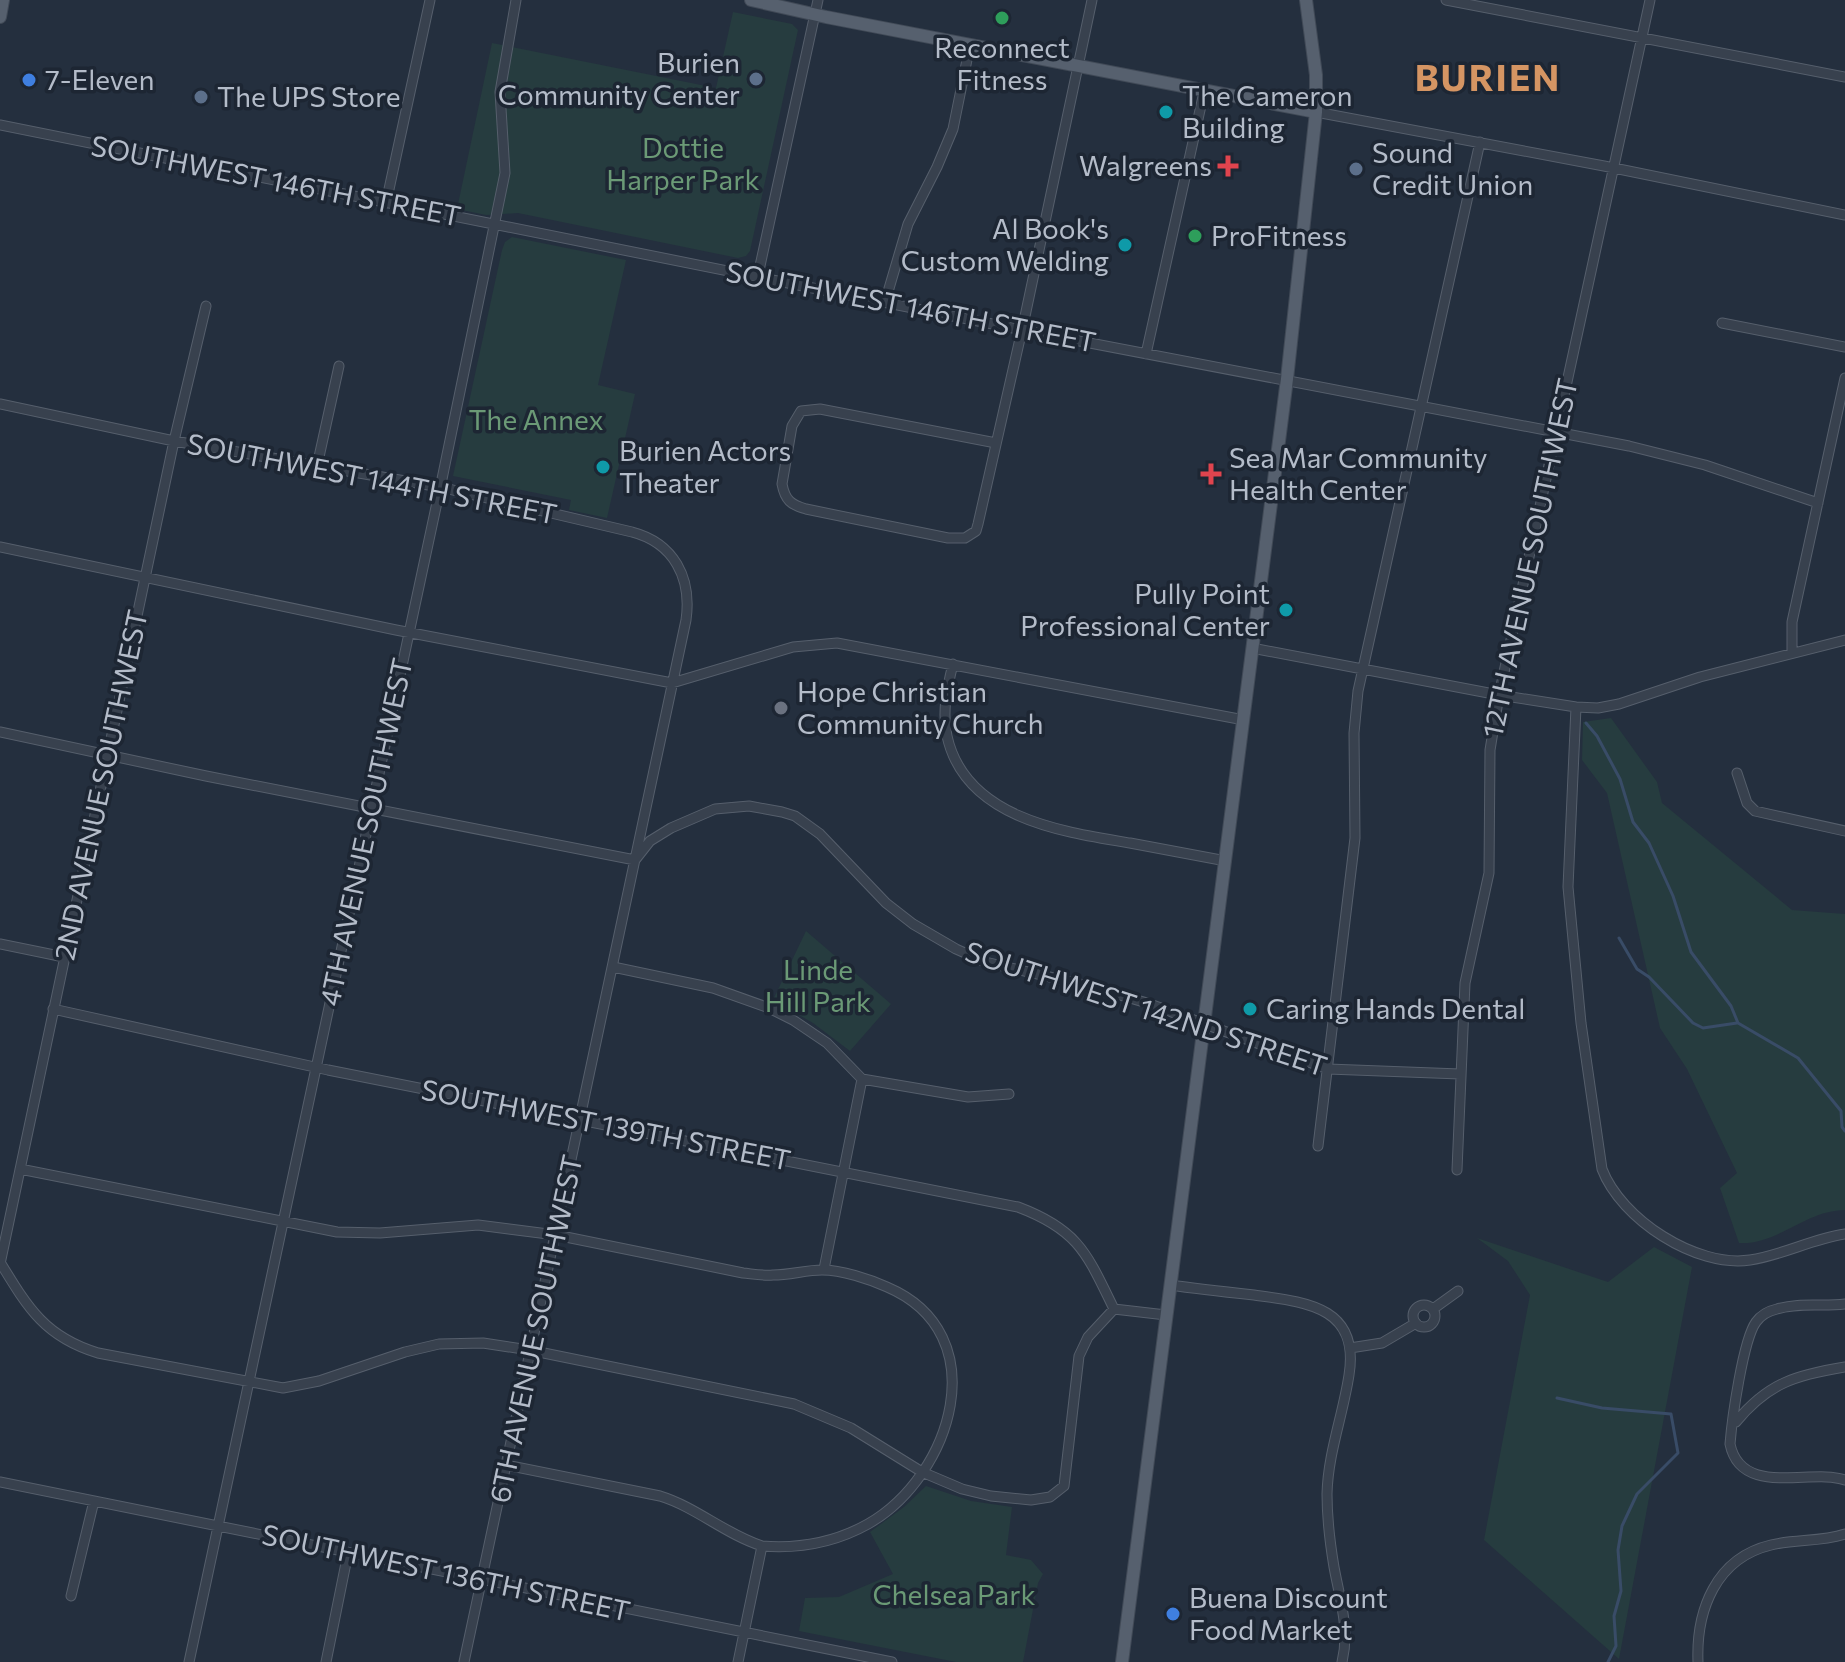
<svg xmlns="http://www.w3.org/2000/svg" width="1845" height="1662" font-family="Commissioner,sans-serif">
	<style>
		.green { fill: #263c3f }
		.lines { fill: none; stroke-linecap: round; stroke-linejoin: round }
		.stream { stroke: #394c67; stroke-width: 3 }
		.minor-casing { stroke: #565f6c; stroke-width: 11 }
		.major-casing { stroke: #414a57; stroke-width: 14 }
		.minor { stroke: #38414e; stroke-width: 9 }
		.major { stroke: #56606e; stroke-width: 12 }
		.leisure-dot { fill: #2e9e5b; stroke: #1d2633; stroke-width: 3 }
		.service-dot { fill: #5c6f8a; stroke: #1d2633; stroke-width: 3 }
		.shop-dot { fill: #3f7fe0; stroke: #1d2633; stroke-width: 3 }
		.culture-dot { fill: #0f9aa8; stroke: #1d2633; stroke-width: 3 }
		.health-dot { fill: #e0444e; stroke: #1d2633; stroke-width: 3 }
		.worship-dot { fill: #6b7280; stroke: #1d2633; stroke-width: 3 }
		.labels { text-anchor: middle; stroke-width: 7; stroke-linejoin: round; paint-order: stroke }
		.poi-label { font-size: 28px; fill: #b4bcc9; stroke: #1d2633; text-anchor: start }
		.park-label { font-size: 28px; fill: #6b9a76; stroke: #1d2633 }
		.street-label { font-size: 28px; fill: #b4bcc9; stroke: #1d2633 }
		.district-label { font-size: 36px; font-weight: bold; letter-spacing: 2px; fill: #d59563; stroke: #1d2633 }
	</style>
	<rect width="100%" height="100%" fill="#242f3e"/>
	<path class="green" d="M733,12L792,24L798,30L750,251L746,256L738,258L518,213L486,215L457,209L492,43L716,88Z
		M512,237L626,260L598,385L635,394L607,518L569,510L571,500L453,476L502,250L505,242Z
		M1611,718L1657,782L1662,803L1792,910L1845,914V1210C1806,1210 1778,1245 1739,1243L1720,1188L1737,1173L1687,1069L1660,1028L1607,793L1582,760L1583,722Z
		M806,931L891,1004L850,1051L813,1023L773,1000Z
		M1477,1238L1608,1282L1654,1247L1692,1267L1619,1659L1484,1540L1530,1295L1508,1261Z
		M926,1486L971,1501L1012,1507L1006,1555L1031,1560L1043,1574L1038,1583L1023,1662H956L799,1631L805,1598L839,1597L893,1574L870,1532L904,1507Z"/>
	<g class="lines">
		<path class="stream" d="M1586,723L1597,736L1620,779L1633,822L1649,843L1673,896L1691,952L1731,1006L1738,1023L1798,1058L1841,1111L1842,1127L1845,1131
			M1619,938L1637,969L1649,977L1693,1023L1703,1028L1737,1023
			M1557,1398L1602,1408L1671,1414L1678,1453L1637,1494L1622,1526L1618,1550L1621,1591L1614,1616L1616,1646L1608,1662"/>
		<g class="minor-casing">
			<path id="minor" d="M1446,0L1845,77
				M1316,112L1604,166L1845,215
				M0,125L1022,330L1629,446L1705,465L1818,503
				M386,203L430,0
				M758,275L818,0
				M885,302L908,224L937,167L953,129L970,45
				M1722,323L1845,347
				M1146,354L1204,92
				M0,404L174,441L440,487L632,532C674,543 692,578 686,620L464,1662
				M996,443L820,409L801,411L792,426L782,484C785,500 791,505 806,509L948,538H965L976,531L978,524C993,457 1008,389 1024,321L1092,0
				M317,466L339,366
				M0,547L396,630L672,683L793,647L837,643L1244,720
				M1252,648L1499,695L1576,707L1598,708L1619,704L1700,677L1845,640
				M1792,653V622L1845,378
				M953,664C947,688 942,711 947,736C965,818 1062,832 1130,843C1162,849 1194,855 1226,861
				M1576,707L1568,887L1581,1023L1602,1169C1621,1219 1696,1268 1750,1260C1783,1255 1812,1239 1845,1234
				M0,732L206,776L635,860L650,841L671,828L715,809L749,806L782,812L795,816L820,834L886,903L913,924L956,949L985,962L1093,987L1147,1003L1328,1069L1460,1074
				M1737,773L1747,803L1755,811L1845,831
				M0,944L64,957
				M613,967L713,988L769,1008L793,1020L827,1043L862,1079L968,1097L1009,1094
				M53,1009L328,1070L1018,1207C1079,1230 1087,1254 1114,1309
				M1318,1146L1355,838L1354,733L1358,691L1480,142
				M20,1169L337,1232L380,1233L478,1225L556,1235L743,1273C753,1274 763,1276 773,1275C790,1275 806,1270 822,1270C842,1270 869,1279 887,1287C997,1334 952,1476 868,1524C834,1543 800,1549 762,1546L738,1662
				M1457,1170L1465,983L1489,873L1490,750L1499,695L1650,0
				M0,1262C28,1308 45,1337 98,1353L283,1388L319,1381L405,1352L439,1344L483,1343L529,1350L794,1404L851,1428L922,1472L962,1489L991,1496L1031,1500L1050,1497L1064,1486L1079,1356L1088,1337L1114,1309L1166,1315
				M0,1264L174,441L206,306
				M824,1269L862,1079
				M1170,1285C1198,1289 1226,1292 1254,1295C1305,1302 1360,1306 1349,1375C1343,1415 1328,1453 1327,1494C1327,1518 1330,1543 1334,1567C1340,1600 1350,1629 1342,1662
				M1845,1304C1822,1307 1800,1302 1777,1309C1768,1311 1761,1315 1756,1322C1743,1340 1732,1419 1730,1444C1741,1498 1812,1468 1845,1480
				M1413 1316a11 11 0 1 1 22 0a11 11 0 1 1-22 0Z
				M1433,1309L1458,1291
				M1350,1348L1382,1343L1416,1323
				M1736,1422C1768,1383 1796,1375 1845,1367
				M506,1465L660,1496C696,1507 725,1534 762,1546
				M0,1482L892,1662
				M71,1596L94,1501
				M189,1662L442,479L505,173L500,92L516,0
				M326,1662L348,1553
				M1698,1662C1696,1610 1716,1558 1771,1545C1795,1539 1821,1542 1845,1534"/>
		</g>
		<g class="major-casing">
			<path id="major" d="M751,0L826,17L1316,112
				M0,17L3,0
				M1122,1662L1287,379L1316,112V75L1306,0"/>
		</g>
		<use href="#minor" class="minor"/>
		<use href="#major" class="major"/>
	</g>
	<g class="leisure-dot">
		<circle cx="1002" cy="18" r="8"/>
		<circle cx="1195" cy="236" r="8"/>
	</g>
	<g class="service-dot">
		<circle cx="756" cy="79" r="8"/>
		<circle cx="201" cy="97" r="8"/>
		<circle cx="1356" cy="169" r="8"/>
	</g>
	<g class="shop-dot">
		<circle cx="29" cy="80" r="8"/>
		<circle cx="1173" cy="1614" r="8"/>
	</g>
	<g class="culture-dot">
		<circle cx="1166" cy="112" r="8"/>
		<circle cx="1125" cy="245" r="8"/>
		<circle cx="603" cy="467" r="8"/>
		<circle cx="1286" cy="610" r="8"/>
		<circle cx="1250" cy="1009" r="8"/>
	</g>
	<g class="health-dot">
		<path d="M1224 154h8v8h8v8h-8v8h-8v-8h-8v-8h8z"/>
		<path d="M1207 462h8v8h8v8h-8v8h-8v-8h-8v-8h8z"/>
	</g>
	<circle class="worship-dot" cx="781" cy="708" r="8"/>
	<g class="labels">
		<g class="poi-label">
			<text x="1002" y="58" text-anchor="middle">Reconnect<tspan x="1002" dy="32">Fitness</tspan></text>
			<text x="740" y="73" text-anchor="end">Burien<tspan x="740" dy="32">Community Center</tspan></text>
			<text x="45" y="90">7-Eleven</text>
			<text x="1182" y="106">The Cameron<tspan x="1182" dy="32">Building</tspan></text>
			<text x="217" y="107">The UPS Store</text>
			<text x="1372" y="163">Sound<tspan x="1372" dy="32">Credit Union</tspan></text>
			<text x="1212" y="176" text-anchor="end">Walgreens</text>
			<text x="1109" y="239" text-anchor="end">Al Book's<tspan x="1109" dy="32">Custom Welding</tspan></text>
			<text x="1211" y="246">ProFitness</text>
			<text x="619" y="461">Burien Actors<tspan x="619" dy="32">Theater</tspan></text>
			<text x="1229" y="468">Sea Mar Community<tspan x="1229" dy="32">Health Center</tspan></text>
			<text x="1270" y="604" text-anchor="end">Pully Point<tspan x="1270" dy="32">Professional Center</tspan></text>
			<text x="797" y="702">Hope Christian<tspan x="797" dy="32">Community Church</tspan></text>
			<text x="1266" y="1019">Caring Hands Dental</text>
			<text x="1189" y="1608">Buena Discount<tspan x="1189" dy="32">Food Market</tspan></text>
		</g>
		<g class="park-label">
			<text x="683" y="158">Dottie<tspan x="683" dy="32">Harper Park</tspan></text>
			<text x="536" y="430">The Annex</text>
			<text x="818" y="980">Linde<tspan x="818" dy="32">Hill Park</tspan></text>
			<text x="954" y="1605">Chelsea Park</text>
		</g>
		<g class="street-label">
			<text transform="translate(276 181) rotate(11)" y="10">SOUTHWEST 146TH STREET</text>
			<text transform="translate(911 307) rotate(11)" y="10">SOUTHWEST 146TH STREET</text>
			<text transform="translate(372 479) rotate(11)" y="10">SOUTHWEST 144TH STREET</text>
			<text transform="translate(1530 558) rotate(-78)" y="10">12TH AVENUE SOUTHWEST</text>
			<text transform="translate(101 785) rotate(-78)" y="10">2ND AVENUE SOUTHWEST</text>
			<text transform="translate(366 832) rotate(-78)" y="10">4TH AVENUE SOUTHWEST</text>
			<text transform="translate(1146 1009) rotate(18)" y="10">SOUTHWEST 142ND STREET</text>
			<text transform="translate(606 1125) rotate(11)" y="10">SOUTHWEST 139TH STREET</text>
			<text transform="translate(536 1329) rotate(-78)" y="10">6TH AVENUE SOUTHWEST</text>
			<text transform="translate(446 1573) rotate(12)" y="10">SOUTHWEST 136TH STREET</text>
		</g>
		<g class="district-label">
			<text x="1488" y="91">BURIEN</text>
		</g>
	</g>
</svg>
